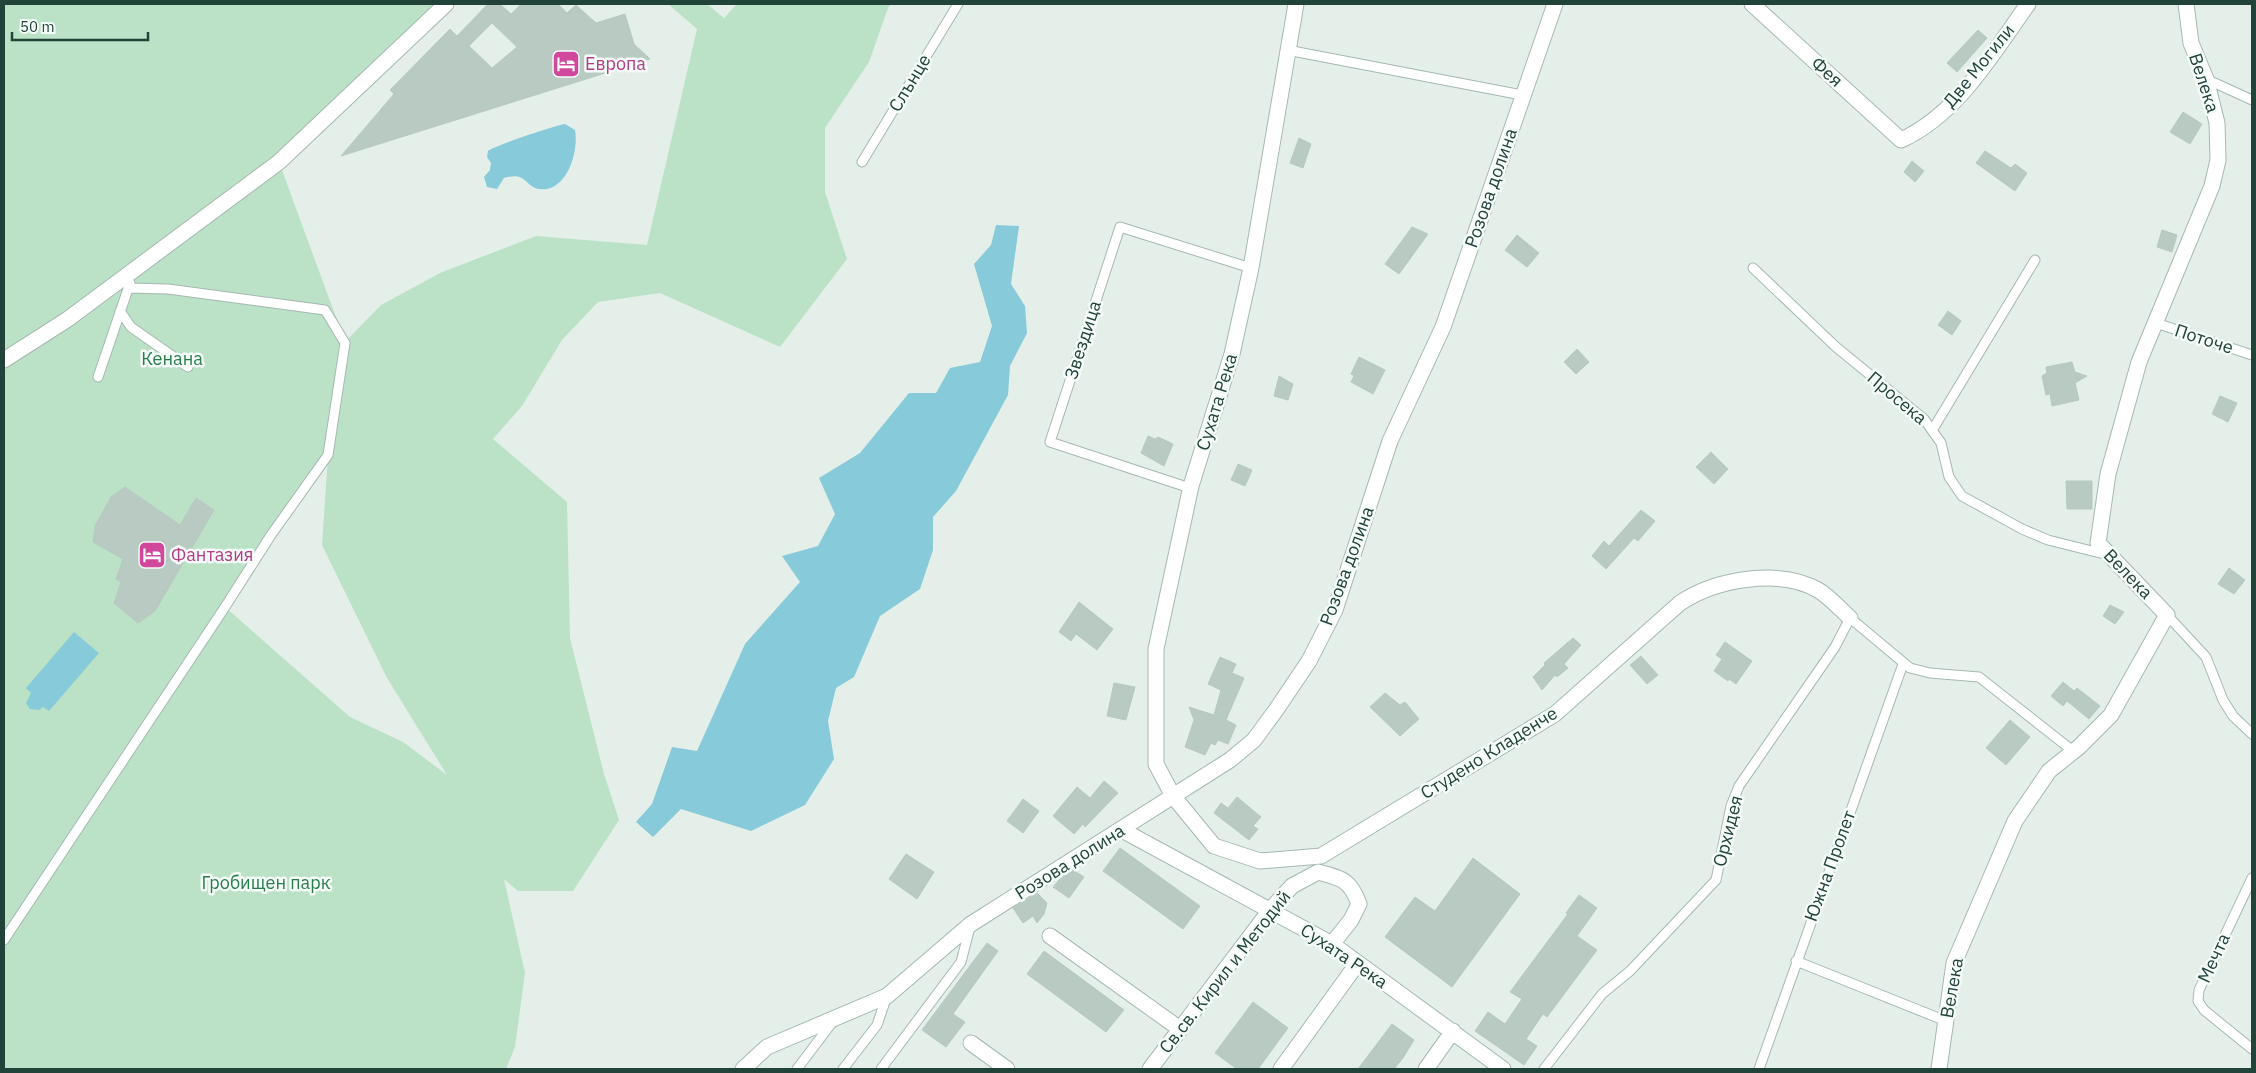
<svg xmlns="http://www.w3.org/2000/svg" width="2256" height="1073" font-family="'IBM Plex Sans',sans-serif">
	<style>
		.green { fill: #bbe2c6 }
		.water { fill: #87cad9 }
		.building { fill: #b9cac3; stroke: #b6c9c2; fill-rule: evenodd }
		.lines { fill: none; stroke-linecap: round; stroke-linejoin: round }
		.service-casing { stroke: #a6b8b2; stroke-width: 11 }
		.minor-casing { stroke: #a6b8b2; stroke-width: 17 }
		.service { stroke: #fff; stroke-width: 9 }
		.minor { stroke: #fff; stroke-width: 15 }
		.labels { text-anchor: middle; stroke-width: 5; stroke-linejoin: round; paint-order: stroke }
		.hotel-label { font-size: 18px; fill: #b23c85; stroke: #f5fbf8; text-anchor: start }
		.street-label { font-size: 18px; fill: #21433a; stroke: #f5fbf8 }
		.park-label { font-size: 18px; fill: #277e4a; stroke: #f5fbf8 }
	</style>
	<rect width="100%" height="100%" fill="#e4efea"/>
	<path class="green" d="M4,4H436L279,162L345,342L381,305L440,273L536,236L647,245L697,29L668,4H707L724,18L737,4H891L888,8L869,62L825,128V192L847,259L780,347L660,293L598,302L562,340L522,406L493,439L567,502L570,638L604,774L619,820L573,891H518L504,879L525,973L515,1047L506,1069H4V940L225,607L350,717L403,742L447,775L387,678L322,545L328,456L271,535L4,938Z"/>
	<path class="water" d="M565,124L575,130C579,151 567,193 539,189C524,186 527,171 504,178L497,189L487,187L484,177L490,170L491,163L487,157L488,151C493,146 554,126 565,124Z
		M996,225L1019,226L1011,284L1025,306L1027,333L1010,366L1008,395L956,491L933,517V550L920,589L880,616L854,677L836,688L828,721L834,759L805,805L751,831L681,809L653,837L636,822L652,804L672,747L697,751L745,644L800,582L782,556L818,546L835,514L819,478L860,453L909,393H936L950,368L980,362L992,326L974,264L991,245Z
		M74,632L99,653L49,711L43,707L39,710L30,709L26,703L31,693L26,688Z"/>
	<path class="building" d="M488,4H500L511,14L521,4H558L567,13L576,5L596,23L625,14L634,44L650,59L341,156L394,94L390,90L450,29L457,36ZM492,23L517,47L492,68L469,46Z
		M1978,30L1987,38L1957,72L1947,63Z
		M2183,112L2202,124L2190,144L2170,132Z
		M1299,138L1311,144L1303,168L1290,163Z
		M1985,151L2011,168L2015,164L2027,173L2015,191L1976,163Z
		M1912,161L1924,171L1915,182L1904,172Z
		M1412,227L1428,234L1399,274L1385,264Z
		M2162,230L2177,235L2172,252L2157,247Z
		M1517,235L1539,253L1527,267L1505,250Z
		M1948,311L1961,321L1952,335L1938,325Z
		M1577,349L1589,362L1576,374L1564,362Z
		M1359,357L1385,370L1373,394L1351,382L1354,376L1351,374Z
		M2072,362L2075,372L2087,376L2075,383L2079,400L2052,406L2050,394L2046,395L2042,376L2047,373L2046,367Z
		M1279,376L1293,384L1288,400L1274,396Z
		M2220,396L2237,403L2228,422L2212,414Z
		M1148,436L1155,439L1158,437L1173,444L1164,466L1141,453Z
		M1711,452L1728,469L1714,484L1696,467Z
		M1238,464L1252,470L1245,486L1231,480Z
		M2066,481H2092V509H2067Z
		M125,487L180,525L196,498L214,510L155,611L138,623L114,603L121,582L116,579L123,559L93,542L95,526L101,515L111,497Z
		M1641,510L1655,521L1638,541L1634,538L1606,569L1592,556L1604,541L1609,546Z
		M2229,568L2245,580L2234,594L2218,584Z
		M1079,602L1113,629L1097,650L1076,634L1071,641L1059,632Z
		M2110,605L2124,612L2115,624L2103,616Z
		M1573,638L1581,645L1564,664L1568,668L1557,677L1555,675L1542,690L1533,677L1545,665L1544,663Z
		M1725,642L1752,661L1736,684L1729,679L1728,681L1714,671L1722,659L1716,655Z
		M1641,656L1658,675L1647,684L1630,665Z
		M1220,657L1236,664L1232,673L1244,678L1226,720L1236,725L1228,744L1218,740L1215,745L1211,743L1205,755L1185,747L1194,720L1189,707L1214,715L1221,690L1208,684Z
		M2063,682L2074,691L2077,688L2100,706L2089,719L2067,701L2063,706L2051,696Z
		M1114,683L1135,687L1126,720L1107,716Z
		M1385,693L1400,705L1405,702L1419,719L1400,736L1370,707Z
		M2010,720L2030,737L2006,765L1986,748Z
		M1104,781L1118,793L1085,827L1083,824L1074,834L1053,816L1077,787L1090,798Z
		M1237,797L1261,817L1253,826L1258,829L1249,840L1214,813L1221,803L1228,808Z
		M1023,799L1039,811L1023,833L1007,821Z
		M1120,848L1200,906L1183,929L1103,871Z
		M906,854L934,872L917,899L889,879Z
		M1473,858L1520,894L1452,987L1385,937L1415,897L1435,911Z
		M1073,870L1084,877L1069,898L1053,887L1060,879Z
		M1037,893L1047,903L1044,914L1037,923L1033,916L1023,923L1013,908Z
		M1579,895L1597,908L1577,936L1597,950L1547,1017L1543,1014L1526,1039L1537,1046L1524,1065L1475,1031L1488,1012L1505,1024L1522,999L1510,992L1568,914L1566,913Z
		M987,943L998,951L953,1014L965,1022L946,1047L922,1030Z
		M1044,951L1124,1010L1106,1032L1027,974Z
		M1253,1002L1288,1028L1258,1069H1237L1215,1053Z
		M1392,1024L1414,1040L1403,1058L1394,1069H1358Z"/>
	<g class="lines">
		<g class="service-casing">
			<path id="service" d="M1287,50L1522,95
				M2206,79L2252,100
				M862,162L958,4
				M1753,268L1836,347L1924,419L1941,443L1949,477L1962,496L2022,529L2048,540L2108,555
				M120,311L131,327L188,367
				M2156,323L2252,355
				M98,377L130,283
				M1933,429L2035,260
				M1190,488L1050,442L1120,227L1251,268
				M2167,615L2206,657L2223,700L2233,716L2252,734
				M2252,878L2199,990L2198,1001L2204,1010L2252,1049
				M4,940L225,607L271,535L328,455L345,343L325,310L168,289L128,288
				M1796,961L1946,1021
				M797,1069L834,1020
				M843,1069L877,1025L887,996
				M881,1069L961,962L970,927
				M1544,1069L1602,994L1630,971L1716,880L1731,806L1739,786L1835,647L1850,618L1910,668L1930,673L1979,677L2073,751
				M1759,1069L1903,664"/>
		</g>
		<g class="minor-casing">
			<path id="minor" d="M1296,4L1251,268L1232,354L1191,486L1156,649V764L1173,796L1214,846L1260,861L1321,856L1555,714L1680,603C1716,579 1779,568 1818,590C1830,597 1840,609 1850,618
				M1752,4L1901,140C1958,114 1993,53 2028,4
				M4,360L68,319L279,162L446,4
				M1122,830L1332,944L1503,1069
				M1050,936L1180,1029
				M971,1043L1007,1069
				M743,1069L767,1047L887,996L971,924L1230,760L1254,740L1276,710L1309,661L1335,610L1390,441L1443,327L1555,4
				M1150,1069L1271,909L1292,886L1318,872C1341,878 1350,879 1359,904L1351,920L1332,944
				M1281,1069L1357,964
				M1426,1069L1453,1031
				M1939,1069L1954,963L2015,821L2049,771L2079,747L2111,715L2167,615L2098,543L2108,474L2139,362L2212,186L2218,160L2217,123L2206,79L2191,43L2186,4"/>
		</g>
		<use href="#service" class="service"/>
		<use href="#minor" class="minor"/>
	</g>
	<defs>
		<g id="hotel-square" transform="scale(1.4375)"><rect x="-9" y="-9" width="18" height="18" rx="4" fill="#d1479c" stroke="#f5fbf8"/><path d="M-6-4.5h1.5V1H6V5H4.5V3h-9V5H-6ZM-4 0a1.8 1.8 0 1 1 3.6 0ZM.5 0V-2.5h3Q6-2.5 6 0Z" fill="#fff"/></g>
	</defs>
	<g fill-rule="evenodd">
		<use href="#hotel-square" x="566" y="64"/>
		<use href="#hotel-square" x="152" y="555"/>
	</g>
	<g class="labels">
		<g class="hotel-label">
			<text x="585" y="70">Европа</text>
			<text x="171" y="561">Фантазия</text>
		</g>
		<g class="street-label">
			<text transform="translate(1979 66) rotate(-51)" y="6">Две Могили</text>
			<text transform="translate(1827 72) rotate(42)" y="6">Фея</text>
			<text transform="translate(910 83) rotate(-59)" y="6">Слънце</text>
			<text transform="translate(2204 83) rotate(72)" y="6">Велека</text>
			<text transform="translate(1491 188) rotate(-71)" y="6">Розова долина</text>
			<text transform="translate(2204 339) rotate(18)" y="6">Поточе</text>
			<text transform="translate(1083 340) rotate(-72)" y="6">Звездица</text>
			<text transform="translate(1897 398) rotate(40)" y="6">Просека</text>
			<text transform="translate(1217 402) rotate(-73)" y="6">Сухата Река</text>
			<text transform="translate(1347 566) rotate(-70)" y="6">Розова долина</text>
			<text transform="translate(2128 574) rotate(46)" y="6">Велека</text>
			<text transform="translate(1489 753) rotate(-32)" y="6">Студено Кладенче</text>
			<text transform="translate(1728 831) rotate(-76)" y="6">Орхидея</text>
			<text transform="translate(1070 862) rotate(-32)" y="6">Розова долина</text>
			<text transform="translate(1830 866) rotate(-70)" y="6">Южна Пролет</text>
			<text transform="translate(1344 956) rotate(34)" y="6">Сухата Река</text>
			<text transform="translate(2214 958) rotate(-65)" y="6">Мечта</text>
			<text transform="translate(1225 972) rotate(-52)" y="6">Св.св. Кирил и Методий</text>
			<text transform="translate(1952 988) rotate(-80)" y="6">Велека</text>
		</g>
		<g class="park-label">
			<text x="172" y="365">Кенана</text>
			<text x="266" y="889">Гробищен парк</text>
		</g>
	</g>
	<rect width="2256" height="1073" fill="none" stroke="#21433a" stroke-width="10"/>
	<path d="M12 32v8h136v-8" fill="none" stroke="#21433a" stroke-width="2.5"/>
	<text x="20" y="32" font-size="15" fill="#21433a" stroke="#f5fbf8" stroke-width="4" paint-order="stroke">50 m</text>
</svg>
